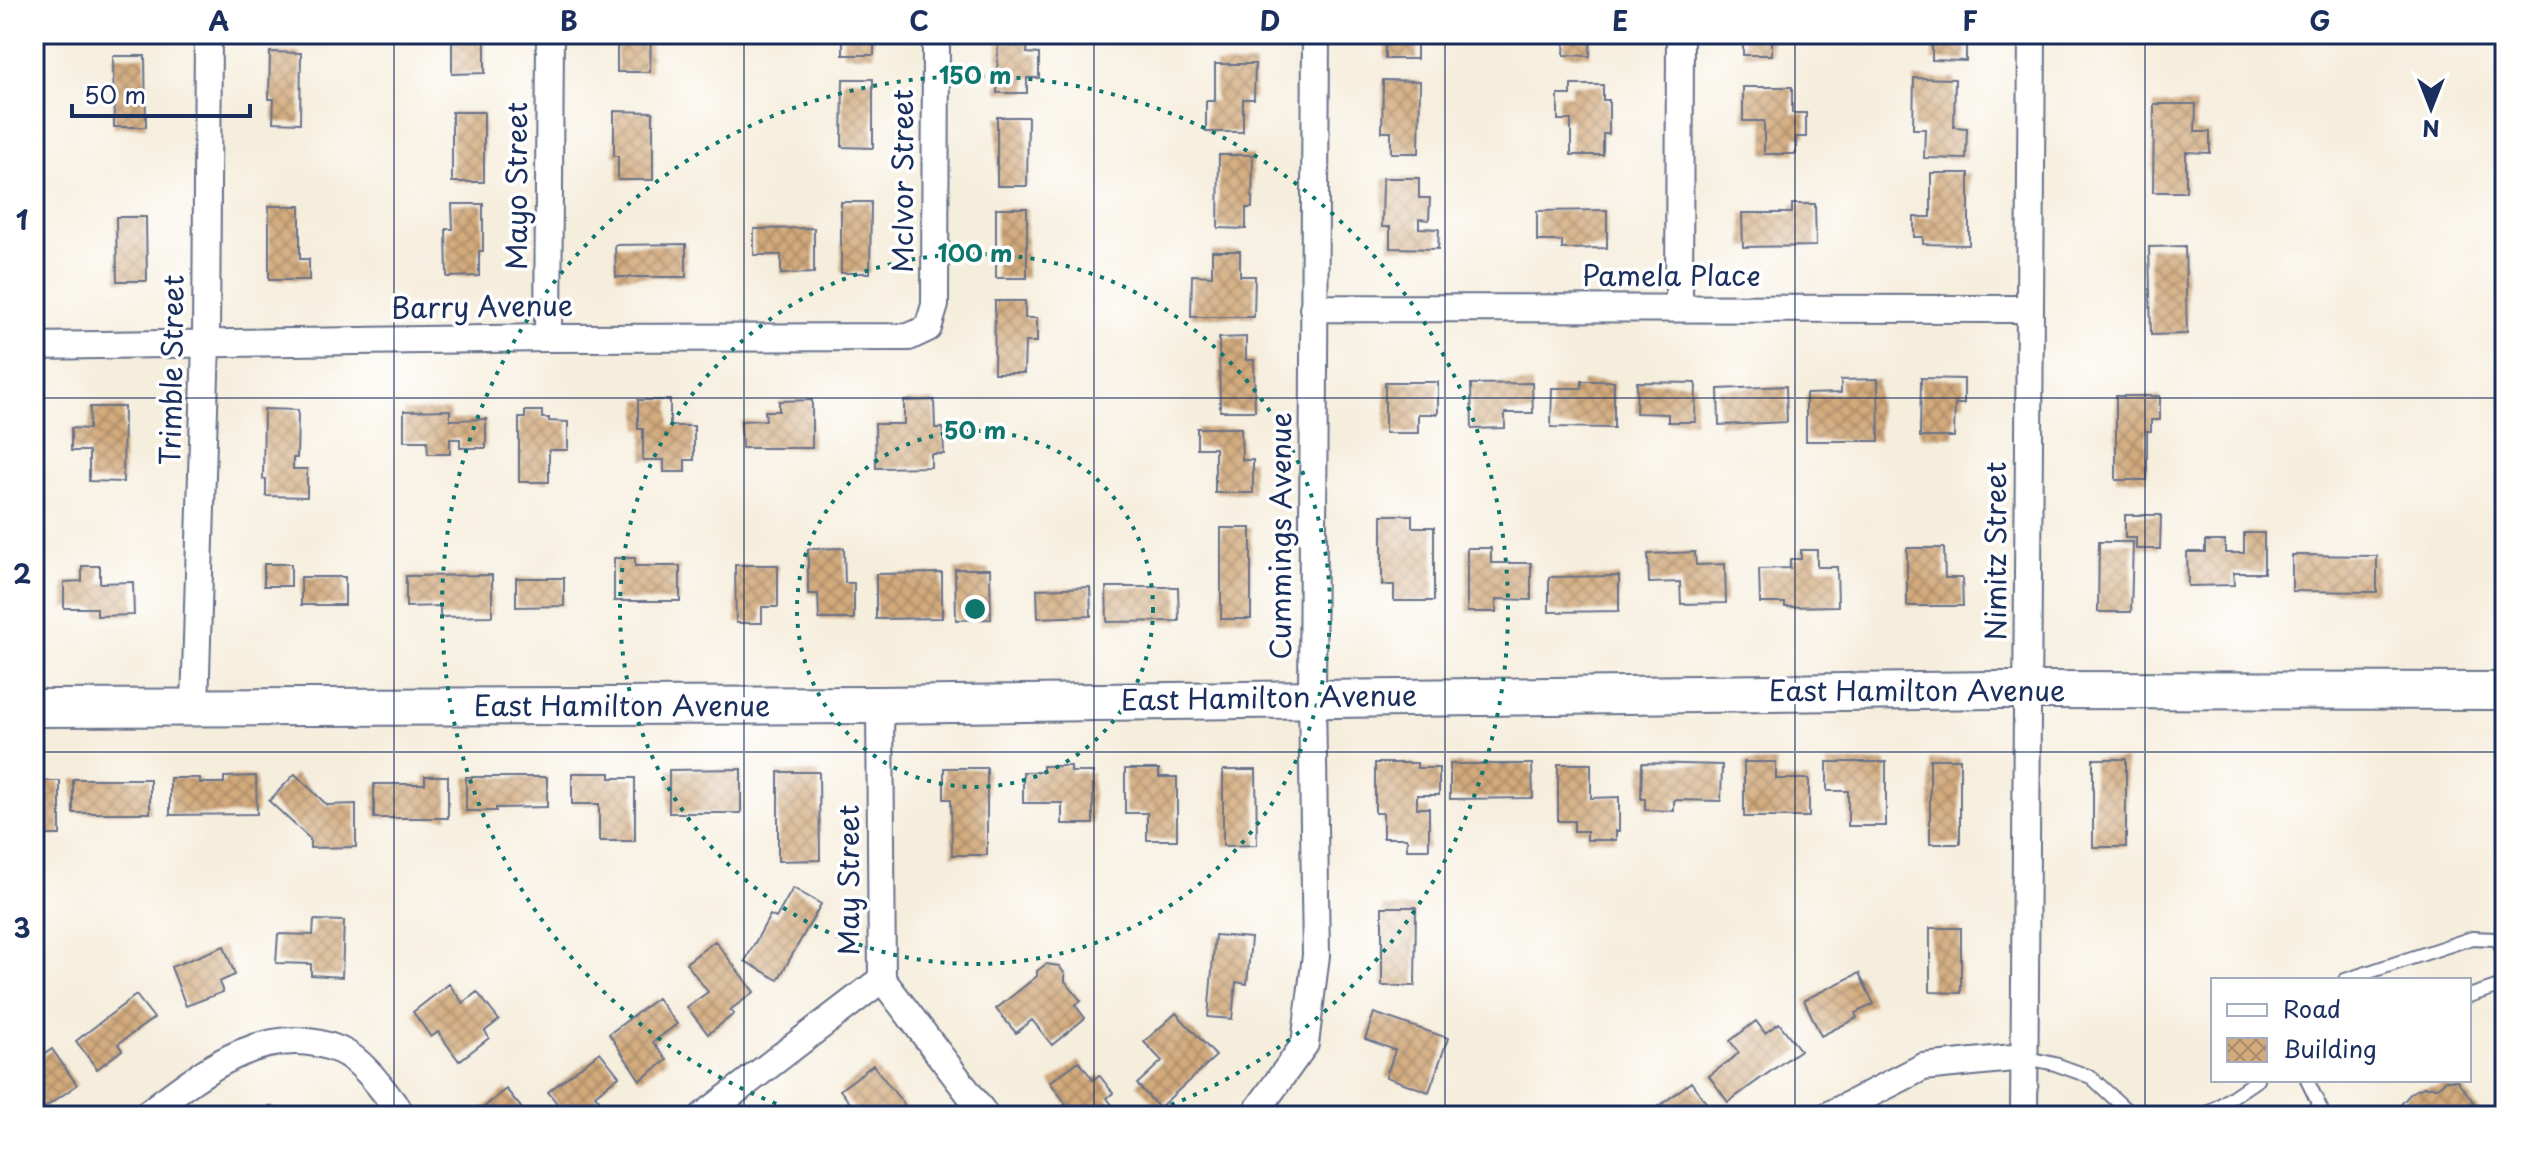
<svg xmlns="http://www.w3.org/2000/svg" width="2539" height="1150" font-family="'Playpen Sans',sans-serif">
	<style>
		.building { fill: url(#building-cross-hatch) }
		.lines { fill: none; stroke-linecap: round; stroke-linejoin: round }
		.lane-casing { stroke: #68728a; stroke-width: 16 }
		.street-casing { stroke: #68728a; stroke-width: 30 }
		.secondary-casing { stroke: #68728a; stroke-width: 40 }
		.lane { stroke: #fff; stroke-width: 12 }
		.street { stroke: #fff; stroke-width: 26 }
		.secondary { stroke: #fff; stroke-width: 36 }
		.grid { fill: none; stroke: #1b2f5e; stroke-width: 2; stroke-opacity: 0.55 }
		.ring { fill: none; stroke: #0f766e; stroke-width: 4; stroke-dasharray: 4 8 }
		.labels { text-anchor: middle; stroke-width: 7; stroke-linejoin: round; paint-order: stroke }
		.street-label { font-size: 28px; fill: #1b2f5e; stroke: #fff }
		.centre { fill: #0f766e; stroke: #fff; stroke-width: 4 }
		.ring-label { font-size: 24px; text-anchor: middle; font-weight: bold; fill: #0f766e; stroke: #fff; stroke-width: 7; stroke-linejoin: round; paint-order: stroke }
		.neatline { fill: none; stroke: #1b2f5e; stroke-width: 3 }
		.grid-label { font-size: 26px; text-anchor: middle; font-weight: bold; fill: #1b2f5e }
	</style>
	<defs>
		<pattern id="building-cross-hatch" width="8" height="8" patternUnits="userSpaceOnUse" patternTransform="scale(2)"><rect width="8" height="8" fill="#d3aa7c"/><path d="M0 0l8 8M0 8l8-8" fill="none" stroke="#aa8b69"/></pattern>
	</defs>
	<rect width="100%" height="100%" fill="#fff"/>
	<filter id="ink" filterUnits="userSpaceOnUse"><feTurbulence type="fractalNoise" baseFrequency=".0125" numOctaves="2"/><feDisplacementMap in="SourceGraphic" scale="16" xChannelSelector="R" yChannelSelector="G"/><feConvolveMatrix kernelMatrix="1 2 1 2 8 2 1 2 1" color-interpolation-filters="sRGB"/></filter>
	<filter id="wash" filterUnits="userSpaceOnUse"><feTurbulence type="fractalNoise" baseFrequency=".006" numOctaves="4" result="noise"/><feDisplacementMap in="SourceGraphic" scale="32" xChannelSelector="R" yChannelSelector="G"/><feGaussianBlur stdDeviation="1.8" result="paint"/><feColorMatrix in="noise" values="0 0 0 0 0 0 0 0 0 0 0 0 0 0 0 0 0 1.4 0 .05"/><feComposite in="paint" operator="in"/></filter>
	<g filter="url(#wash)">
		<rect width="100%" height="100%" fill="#f6eedd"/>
		<g id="blocks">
			<path class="building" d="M452,34H485V73L452,74Z
				M617,34H651L650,72H617Z
				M843,34H874V55H843Z
				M998,34H1041V39H1028L1027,53L1039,54V78H1027V93H997Z
				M1229,34H1257V38H1229Z
				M1385,34H1417V59H1385Z
				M1565,34H1591L1590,56L1564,55Z
				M1743,34H1782V38H1772V55H1743Z
				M1932,34H1966V61L1932,60Z
				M270,52L301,53L300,123L273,122L274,99H269Z
				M113,56H145L146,127H114Z
				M1215,64H1255L1254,99H1243V132H1206V101H1215Z
				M1914,78L1955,79L1954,127L1967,128L1966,159L1924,158L1925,129H1913Z
				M843,79H873V148L842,147Z
				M1383,80L1420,81L1419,153H1391V132H1382Z
				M1571,85H1603V100H1609V134H1603V155H1571V120H1558V95H1571Z
				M1743,87H1792V113H1806V137H1796V154H1764V121H1743Z
				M2154,104H2196L2195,132H2210V153L2186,152V192H2153Z
				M614,111L653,112V180H618V156H614Z
				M452,112H484V182H452Z
				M997,117H1028L1027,186H997Z
				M1219,155H1253L1252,208H1246V229L1218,228Z
				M1931,173H1969V245L1923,244V237H1914V217H1931Z
				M1383,178H1419V198H1430L1429,220L1419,219V228L1439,229L1438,249L1390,248V227H1382Z
				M841,202H871L870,273H841Z
				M452,204H483V251H479V276L447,277L446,229H453Z
				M1792,204H1815L1816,246L1743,247L1742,213H1792Z
				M269,206H300V259H309V280H269Z
				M996,208H1027V278H996Z
				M1607,210V248L1562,249V241H1537V211Z
				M116,217H146L147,281H117Z
				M814,228V273L781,274V255H754V229Z
				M686,244V277H616L615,245Z
				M2185,246L2187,334L2151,335L2149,247Z
				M1212,251H1240V276H1255L1254,317H1191L1192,275L1212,276Z
				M995,301H1025V318H1037V342H1025L1024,373H994Z
				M1246,337V360H1254L1255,411H1220L1219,338Z
				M1921,378L1964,379V404H1955L1954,437H1920Z
				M1878,379L1879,441H1806V394L1841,393V380Z
				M1582,381H1614V428L1551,427L1552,388H1582Z
				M1385,382H1438V414H1418V433H1385Z
				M1637,382L1696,383L1695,422H1668V414L1636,413Z
				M1532,383L1533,413H1505V428L1472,429L1471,384Z
				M1786,386L1787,422L1719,425L1718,389Z
				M2116,396H2160V420H2151V431H2147V480H2116Z
				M638,400H670V426H694V460H685V472H664V460H643V429H638Z
				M812,400V448H742L741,421L766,420L765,411H779V401Z
				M934,400L935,428H943L944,454H931V467L876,468L875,424H904V401Z
				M90,407H124L123,482L89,481V451H71V428L89,429Z
				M264,409L298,410L297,458H293V469H307V497L266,496V479H263Z
				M450,410V420L486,419V448H460V439H450V454H428L427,441H404V411Z
				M525,411H542V418H549V421L568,422V450H549V482H519V418H525Z
				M1197,428H1241L1242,460H1253V493H1215V448H1197Z
				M1382,515H1412V527H1434V601H1394V585H1382Z
				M2125,515H2161L2160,549H2136V538H2125Z
				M1221,528H1251V619H1221Z
				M2244,533H2264V573H2233L2234,585L2188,586L2187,552H2205V541H2225V553H2244Z
				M2099,542H2133L2131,612H2098Z
				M844,548L845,583H854V619H819L818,594H808V549Z
				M1467,548H1491V563H1531V600L1496,599V612H1467Z
				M1907,548H1944L1945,578H1962L1963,606H1907Z
				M1801,550H1817V567H1837L1838,606L1785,607V603H1760L1759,569L1790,568V559H1801Z
				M1695,552L1696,565L1725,564L1726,603L1681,604L1680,582L1649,583L1648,554Z
				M2292,555L2377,556V592L2292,591Z
				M614,558H635V566H680V601H614Z
				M264,564H291V586H264Z
				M735,565H778V607H762V623H736Z
				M82,566H100V583L133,582L134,615L97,616V608H64V582L82,581Z
				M955,569H990L991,619L956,620Z
				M942,573V618L876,619V574Z
				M492,575V616L440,617V606L406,607V576Z
				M1619,576V611L1549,612V577Z
				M301,577H345V605H301Z
				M516,578H564V606L516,607Z
				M1090,587L1091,616L1038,618L1037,589Z
				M1106,587H1178L1179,621L1107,622Z
				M1930,759H1960V844H1930Z
				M2093,759H2126V847H2093Z
				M1744,762H1776V779H1809V817H1744Z
				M1827,762H1886V826H1848V791H1827Z
				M1375,763H1417V768H1439V795H1417V808H1429V849H1407V838H1383V813H1375Z
				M1642,763L1722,765L1721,801L1674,800V811L1645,810V799H1641Z
				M1450,764H1532L1533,798L1450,799Z
				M1558,764H1591V798L1619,797V831H1616V840H1587V831H1574V821H1558Z
				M1043,766H1071V772H1093V824H1062V803H1023V772H1043Z
				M944,768H987V855H952L951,799H944Z
				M741,769V813H669V770Z
				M1125,769H1159V777H1177V840H1147V813H1125Z
				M1223,770H1256L1257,845L1223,846Z
				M778,772H819L820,860L778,861Z
				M572,773H610V778H635V841H599V804H572Z
				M295,774L327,805L356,804V847L310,848V839L269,801Z
				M256,776L257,814L170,815V778H200V783H224V777Z
				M425,776H448V818H374V784H425Z
				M466,777H547V807L496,808V811H466Z
				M73,779H150V813H73Z
				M34,781H60V835H34Z
				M793,888L821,904L778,980L745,961L770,915L776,918Z
				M1382,907H1416L1415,986H1382Z
				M314,920L344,921L342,977L311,975V964L276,963L278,934L313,935Z
				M1930,928H1961V993L1930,992Z
				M1215,935L1251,938L1247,984L1236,982L1232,1019L1208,1017Z
				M715,941L754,992L730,1010L734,1014L708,1034L687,1007L708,992L686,963Z
				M224,946L235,975L219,982L223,992L186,1006L171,967Z
				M1046,964L1059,966L1065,974V981L1081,1001L1075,1005L1085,1018L1052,1045L1032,1020L1016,1033L996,1009L1037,976V971Z
				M1859,973L1874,1004L1855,1013L1857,1018L1821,1036L1804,1000Z
				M449,984L463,1003L477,992L499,1020L485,1031L489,1038L459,1061L438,1032L431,1037L413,1012Z
				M136,995L154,1018L118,1044L122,1050L97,1069L76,1041Z
				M657,998L677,1024L653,1042L667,1060L640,1080L609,1034Z
				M1176,1013L1216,1056L1159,1108L1137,1084L1162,1061L1144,1042Z
				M1374,1013L1448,1038L1429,1092L1386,1077L1395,1050L1365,1039Z
				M1756,1021L1765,1033L1779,1023L1800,1050L1728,1102L1709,1076L1739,1053L1730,1041Z
				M52,1049L77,1085L34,1115V1062Z
				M600,1052L619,1076L595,1095L605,1107L593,1116H567L548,1092Z
				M1079,1061L1093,1080L1099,1075L1113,1093L1107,1098L1120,1116H1069L1063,1107L1066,1104L1050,1082Z
				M873,1065L913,1116H860L840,1090Z
				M2446,1080H2457L2484,1116H2398L2402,1103L2412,1092L2424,1087H2437Z
				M1691,1082L1716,1116H1646Z
				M506,1089L528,1116H481L478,1112Z
				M269,1106L295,1116H266Z"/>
		</g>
	</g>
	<g filter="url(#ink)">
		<use href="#blocks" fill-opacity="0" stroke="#68728a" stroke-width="2"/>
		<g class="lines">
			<g class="lane-casing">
				<path id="lane" d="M2345,980L2472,938L2495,939L2500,943L2505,961
					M2469,996L2505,984
					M2023,1057L2055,1064L2091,1077L2133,1116
					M2307,1080L2321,1109
					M2204,1116L2257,1080"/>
			</g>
			<g class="street-casing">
				<path id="street" d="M1313,308L2029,309
					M1679,308L1680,34
					M548,338L550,34
					M34,346L548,338L909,337L928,328L935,305L936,34
					M880,705L882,979L986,1116
					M195,706L206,342L208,34
					M144,1116C200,1074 265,1019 339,1050C364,1060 387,1096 403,1116
					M703,1116L882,979
					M1253,1116L1305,1044L1316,955L1312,697L1316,34
					M1827,1116L1923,1067L2023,1057
					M2024,1116L2032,34"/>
			</g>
			<g class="secondary-casing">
				<path id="secondary" d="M34,708L880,705L1995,690L2505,691"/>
			</g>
			<use href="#lane" class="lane"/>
			<use href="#street" class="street"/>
			<use href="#secondary" class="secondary"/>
		</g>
	</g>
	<path class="grid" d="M394,34V1116M744,34V1116M1094,34V1116M1445,34V1116M1795,34V1116M2145,34V1116M34,398H2505M34,752H2505"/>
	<g class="ring">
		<circle cx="975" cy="609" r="178"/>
		<circle cx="975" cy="609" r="355"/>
		<path d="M810 1116A533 533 0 1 1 1140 1116"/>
	</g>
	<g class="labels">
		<g class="street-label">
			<text transform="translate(903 181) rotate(-90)" y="10">McIvor Street</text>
			<text transform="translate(517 186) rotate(-90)" y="10">Mayo Street</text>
			<text x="1671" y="286">Pamela Place</text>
			<text transform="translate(482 307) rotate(-1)" y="10">Barry Avenue</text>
			<text transform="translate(172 370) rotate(-89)" y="10">Trimble Street</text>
			<text transform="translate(1281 536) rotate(-90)" y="10">Cummings Avenue</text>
			<text transform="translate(1996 551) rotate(-90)" y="10">Nimitz Street</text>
			<text x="1917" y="701">East Hamilton Avenue</text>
			<text transform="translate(1269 698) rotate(-1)" y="10">East Hamilton Avenue</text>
			<text x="622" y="716">East Hamilton Avenue</text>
			<text transform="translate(849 880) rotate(-90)" y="10">May Street</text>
		</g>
	</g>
	<circle cx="975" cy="609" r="12" class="centre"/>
	<g class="ring-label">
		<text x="975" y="84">150 m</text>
		<text x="975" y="262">100 m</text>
		<text x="975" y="439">50 m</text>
	</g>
	<rect width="2539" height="1150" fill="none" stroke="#fff" stroke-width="88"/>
	<rect x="2211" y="978" width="260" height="104" fill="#ffffff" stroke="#a4acbf" stroke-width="2"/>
	<rect x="2227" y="1004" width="40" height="12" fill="#ffffff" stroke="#a4acbf" stroke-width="2"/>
	<text x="2283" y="1018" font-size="24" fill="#1b2f5e">Road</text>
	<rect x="2227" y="1038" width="40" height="24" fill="url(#building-cross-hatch)" stroke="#a4acbf" stroke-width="2"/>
	<text x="2283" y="1058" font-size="24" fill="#1b2f5e">Building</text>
	<g transform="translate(2431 108) rotate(180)" stroke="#ffffff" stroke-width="6" paint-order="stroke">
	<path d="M0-6L14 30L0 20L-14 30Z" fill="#1b2f5e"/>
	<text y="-12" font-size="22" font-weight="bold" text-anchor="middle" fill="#1b2f5e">N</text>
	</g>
	<path d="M72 104v12h178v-12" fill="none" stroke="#1b2f5e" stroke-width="4"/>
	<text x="84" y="104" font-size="24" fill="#1b2f5e" stroke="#ffffff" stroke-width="6" paint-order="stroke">50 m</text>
	<rect x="44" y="44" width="2451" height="1062" class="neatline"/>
	<g class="grid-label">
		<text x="219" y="31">A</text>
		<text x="569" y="31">B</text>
		<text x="919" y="31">C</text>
		<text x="1270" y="31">D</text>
		<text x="1620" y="31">E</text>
		<text x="1970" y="31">F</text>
		<text x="2320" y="31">G</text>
		<text x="22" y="230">1</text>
		<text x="22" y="584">2</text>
		<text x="22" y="938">3</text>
	</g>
</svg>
